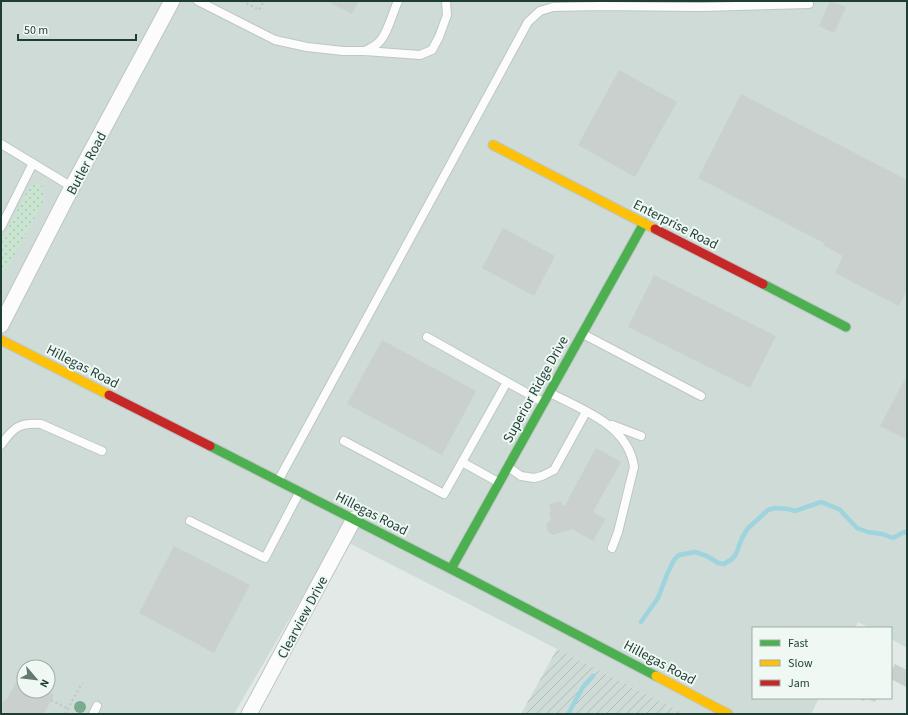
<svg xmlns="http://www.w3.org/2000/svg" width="908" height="715" font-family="'Source Sans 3',sans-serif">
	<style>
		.built { fill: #cfdbd6; fill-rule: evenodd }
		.industrial { fill: url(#industrial-furrows) }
		.grass { fill: url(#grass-dots) }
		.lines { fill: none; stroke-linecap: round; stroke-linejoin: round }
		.stream { stroke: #9dd4dd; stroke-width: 4.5 }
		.building { fill: #c9d0cd }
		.lane-casing { stroke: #bfc6c3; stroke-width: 10 }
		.street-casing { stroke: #bfc6c3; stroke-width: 17 }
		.fast-casing { stroke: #bdc7c3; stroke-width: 11 }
		.slow-casing { stroke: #bdc7c3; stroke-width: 11 }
		.jam-casing { stroke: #bdc7c3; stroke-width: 11 }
		.path { stroke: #bfcac6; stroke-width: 2.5; stroke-dasharray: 2 3; stroke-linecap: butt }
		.lane { stroke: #fbfcfb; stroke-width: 8 }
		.street { stroke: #fbfcfb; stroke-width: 15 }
		.fast { stroke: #4caf50; stroke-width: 9 }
		.slow { stroke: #ffc107; stroke-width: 9 }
		.jam { stroke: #c62828; stroke-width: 9 }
		.tree { fill: #79ac8d }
		.labels { text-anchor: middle; stroke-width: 4; stroke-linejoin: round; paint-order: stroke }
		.street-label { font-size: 14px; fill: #1e3e35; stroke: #f0f8f4 }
	</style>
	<defs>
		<pattern id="industrial-furrows" width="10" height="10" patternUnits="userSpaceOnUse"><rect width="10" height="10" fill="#cfdbd6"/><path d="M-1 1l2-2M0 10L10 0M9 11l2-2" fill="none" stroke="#b1bdb8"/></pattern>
		<pattern id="grass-dots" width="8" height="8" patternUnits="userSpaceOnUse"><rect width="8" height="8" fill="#c9e4d1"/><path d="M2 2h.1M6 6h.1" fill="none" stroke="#acc5b4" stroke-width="1.8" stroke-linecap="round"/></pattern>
	</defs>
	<rect width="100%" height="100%" fill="#e2e9e6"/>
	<path class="built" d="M1,1H907V648L891,639V628H869L858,622L855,628H753V698H819L811,714H685L337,537L234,714H1ZM24,667H48V691H24Z"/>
	<path class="industrial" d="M557,649L685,714H521Z"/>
	<path class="grass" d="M35,183C46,184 45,193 43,201L11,263H10L1,275V242L30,186Z"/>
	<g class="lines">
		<path class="stream" d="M641,622L658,598L668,572L674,560L679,555L695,552L707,556L718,563L724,564L732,559L736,554L742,538L748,528L768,510L775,508L788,509L795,511L821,502L839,509L857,528L868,532L882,534L893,538L904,532L907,533
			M568,714L583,687L593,676"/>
	</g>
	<path class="building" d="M327,1H359L352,14Z
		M830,1L846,7L834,33L819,26Z
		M619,70L677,102L635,177L578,145Z
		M741,94L907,180V290L899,306L835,273L843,256L823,245L824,243L698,178Z
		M503,228L555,256L534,296L482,268Z
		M654,275L776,336L750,388L628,327Z
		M382,340L476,391L442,455L347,404Z
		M907,375V440L880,426Z
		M596,448L621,462L593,512L606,519L593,541L572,529L553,535L548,532L546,525L549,521L551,520L549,512L551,511L549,504L561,501L562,506L565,505Z
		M174,546L250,585L214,653L139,613Z
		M895,664L907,670L906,687L891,679V671Z
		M19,671L24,674V691H46L54,695L44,714H1L3,707L2,704L4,700L7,699L17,681L16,677Z
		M858,698H877L875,702L866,698L864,701Z"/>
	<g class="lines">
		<g class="lane-casing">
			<path id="lane" d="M198,1L275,40L307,47L343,51H365L420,55L432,50L439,37L447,15L446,1
				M365,51C370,48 376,46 379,42C387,35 393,12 398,1
				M1,144L72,187
				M1,227L33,163
				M583,334L701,396
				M507,382L543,402
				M550,393C583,410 628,425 634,467L618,532L612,548
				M612,425L641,436
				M344,441L444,494L507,382L427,337
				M1,445C13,428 19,422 41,424L102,451
				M462,462L498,482
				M508,467L521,476L534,478L542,476L554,470L586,412
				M278,481L528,22L540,11L553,7L600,6L701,7L809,4
				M190,521L265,558L299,493
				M93,714L97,706"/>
		</g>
		<g class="street-casing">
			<path id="street" d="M1,325L72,187L172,1
				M249,714L354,519"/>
		</g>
		<g class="fast-casing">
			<path id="fast" d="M763,284L846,327
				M210,446L451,569L656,676
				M451,569L644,223"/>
		</g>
		<g class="slow-casing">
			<path id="slow" d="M493,145L655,229
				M1,340L109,395
				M656,676L728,714"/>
		</g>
		<g class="jam-casing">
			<path id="jam" d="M655,229L763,284
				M109,395L210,446"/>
		</g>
		<path class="path" d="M242,1L259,10L264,1
			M51,700L68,709
			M65,714L82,683"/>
		<use href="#lane" class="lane"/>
		<use href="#street" class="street"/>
		<use href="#fast" class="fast"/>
		<use href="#slow" class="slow"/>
		<use href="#jam" class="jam"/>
	</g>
	<circle class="tree" cx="80" cy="707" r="6"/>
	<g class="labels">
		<g class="street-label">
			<text transform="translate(86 163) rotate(-62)" y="5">Butler Road</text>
			<text transform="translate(676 224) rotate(27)" y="5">Enterprise Road</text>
			<text transform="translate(83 366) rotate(27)" y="5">Hillegas Road</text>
			<text transform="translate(535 389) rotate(-61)" y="5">Superior Ridge Drive</text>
			<text transform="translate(372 513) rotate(27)" y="5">Hillegas Road</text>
			<text transform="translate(302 617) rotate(-62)" y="5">Clearview Drive</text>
			<text transform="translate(660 662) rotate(28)" y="5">Hillegas Road</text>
		</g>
	</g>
	<rect width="908" height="715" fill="none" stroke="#1e3e35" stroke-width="4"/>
	<rect x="752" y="627" width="140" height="72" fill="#f0f8f4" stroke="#9caea8"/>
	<rect x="760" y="640" width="20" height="6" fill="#4caf50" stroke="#9caea8"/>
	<text x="788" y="647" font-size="12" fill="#1e3e35">Fast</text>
	<rect x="760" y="660" width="20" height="6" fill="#ffc107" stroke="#9caea8"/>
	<text x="788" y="667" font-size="12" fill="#1e3e35">Slow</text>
	<rect x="760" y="680" width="20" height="6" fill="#c62828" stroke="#9caea8"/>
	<text x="788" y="687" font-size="12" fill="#1e3e35">Jam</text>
	<g transform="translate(36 679) rotate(118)"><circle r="19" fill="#f0f8f4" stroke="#9caea8"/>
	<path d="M0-3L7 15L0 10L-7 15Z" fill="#637a73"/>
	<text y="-6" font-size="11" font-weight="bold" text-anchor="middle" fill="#1e3e35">N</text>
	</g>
	<path d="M18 34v6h118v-6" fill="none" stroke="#1e3e35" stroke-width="2"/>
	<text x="24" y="34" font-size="12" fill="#1e3e35" stroke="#f0f8f4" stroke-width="3" paint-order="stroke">50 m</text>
</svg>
